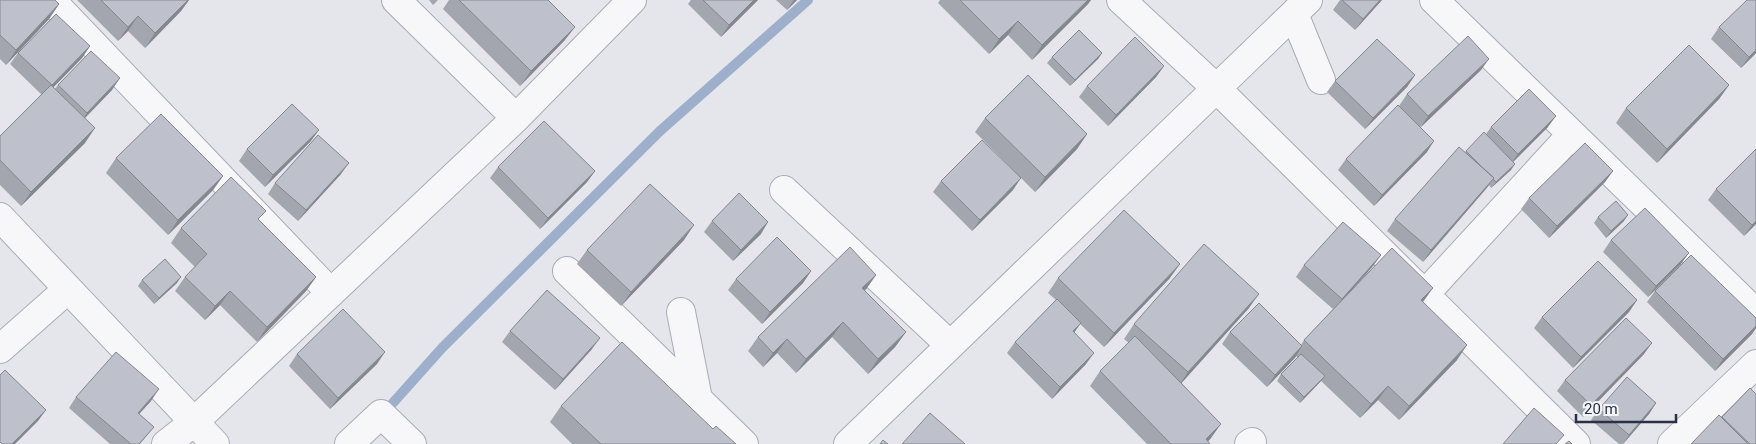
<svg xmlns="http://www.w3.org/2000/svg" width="1756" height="444" font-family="Roboto,sans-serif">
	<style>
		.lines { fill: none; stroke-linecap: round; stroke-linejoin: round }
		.stream { stroke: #9eafcc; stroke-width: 10 }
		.street-casing { stroke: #a9acb7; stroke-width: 30 }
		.street { stroke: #f7f7fa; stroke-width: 28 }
		.wall { fill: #a3a6af }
		.shaded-wall { fill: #85878f }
		.building { fill: #bec1cc; stroke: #85878f }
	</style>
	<rect width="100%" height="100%" fill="#e4e6ec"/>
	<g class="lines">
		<path class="stream" d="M383,414L442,348L660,131L808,0"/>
		<g class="street-casing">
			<path id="street" d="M51,0L331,293
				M396,0L516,118
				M1121,0L1216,88L1576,444
				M1434,0L1756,313
				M1294,14L1321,80
				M784,190L950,345
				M0,217L215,444
				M567,271L744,444
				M1425,294L1572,134
				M681,312L698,399
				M0,349L68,289
				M166,444L194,422L516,118L632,0
				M349,444L381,414L412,444
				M848,444L1308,0
				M1249,444L1252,442
				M1672,444L1756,364"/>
		</g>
		<use href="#street" class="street"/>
	</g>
	<path class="wall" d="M0,0L59,4L49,19L6,65L0,59Z
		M77,0H189L181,11L145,48L128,31L118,41Z
		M429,0H438L433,5Z
		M449,0H548L575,27L564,41L520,86L443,9Z
		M691,0H758L721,37L688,4Z
		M776,0H797L787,10Z
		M940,0H1091L1088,4L1032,60L1008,35L989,54L938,3Z
		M1340,0H1382L1355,30L1333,10Z
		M1756,0V53L1741,68L1711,39L1719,27Z
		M90,46L82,58L53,87L55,89L58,85L112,90L85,118V143L21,206L0,185V136L42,95L10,64L18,53Z
		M1102,53L1098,59L1070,86L1047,63L1052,57Z
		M1164,66L1156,77L1108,126L1079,97L1087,86Z
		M1481,70L1420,127L1427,152L1374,206L1338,170L1346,159L1413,121L1399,106L1407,94Z
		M1415,75L1407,87L1365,129L1327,92L1335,81Z
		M1729,85L1719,99L1657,163L1616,123L1626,108Z
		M985,118L1087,134L1077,149L1035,192L975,132Z
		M1491,127H1548L1513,162L1511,170L1491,188L1489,185L1423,262L1387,231L1395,219L1466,151L1486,134Z
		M311,141L265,187L239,161L247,149Z
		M1756,149V224L1744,236L1708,200L1716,189Z
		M116,158L223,176L213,190L168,235L106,173Z
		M498,167L595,171L587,182L540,229L490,178Z
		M1613,171L1605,182L1549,238L1521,209L1529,198Z
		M341,174L298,221L268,194L275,183Z
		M941,181L1013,190L972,231L933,192Z
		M1598,217L1624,221L1606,238L1594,223Z
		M259,220L316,277L306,291L257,342L220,305L205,320L175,291L185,277L195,267L171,243L181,228Z
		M712,221L761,234L733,261L704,232Z
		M684,240L621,306L577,264L587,250Z
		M1611,240L1681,264L1648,297L1603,252Z
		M1381,255L1373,266L1356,286L1423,302L1457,360L1399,420L1378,400L1360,418L1321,381L1300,403L1277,381L1281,374L1298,358L1296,356L1267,387L1222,344L1230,332L1301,345L1304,340L1333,309L1296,277L1304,265Z
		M811,271L803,283L762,324L728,290L736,279Z
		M876,275L865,291L906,332L895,347L868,374L832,337L796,373L777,353L763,367L748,351L758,337Z
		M1058,278H1170L1104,347L1080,324L1074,333L1086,364L1052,399L1007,353L1015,342L1056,300L1048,293Z
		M142,280L177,283L154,304L138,286Z
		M1655,291L1756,318V328L1752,334L1715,371L1647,302Z
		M1637,300L1629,312L1573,368L1534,328L1542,317Z
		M1249,308L1181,383L1211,438L1208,442L1210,444H1147L1090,386L1100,371L1129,343L1124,339L1134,324Z
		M510,331L592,349L555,390L502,342Z
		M297,354L377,364L330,409L289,366Z
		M1644,354L1583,417L1557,391L1565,380Z
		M1750,388L1756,444H1691L1721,418Z
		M76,397L151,401L139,414L154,427L140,444H110L69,408Z
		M1656,403L1649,414L1623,444H1619L1591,420L1599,409Z
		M561,406L713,429L736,444H572L550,422Z"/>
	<path class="shaded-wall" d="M188,0H189L181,11L145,48L155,33Z
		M754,0H758L721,37L729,25Z
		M794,0H797L787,10Z
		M1088,0H1091L1088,4L1032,60L1042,45Z
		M1380,0H1382L1355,30L1363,19Z
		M59,4L49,19L6,65L16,50Z
		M138,16L128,31L118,41L128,27Z
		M1018,21L1008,35L989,54L999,39Z
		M575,27L564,41L520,86L531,71Z
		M90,46L82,58L44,97L52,85Z
		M1756,50V53L1741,68L1749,57Z
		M1102,53L1098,59L1070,86L1075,80Z
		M1489,59L1481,70L1420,128L1428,116Z
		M1164,66L1156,77L1108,126L1116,115Z
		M1415,75L1407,87L1365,129L1373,118Z
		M120,78L112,90L79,124L87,113Z
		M1729,85L1719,99L1657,163L1667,149Z
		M1556,116L1548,127L1510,165L1518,154Z
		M95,128L85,143L21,206L31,192Z
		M319,130L311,141L265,187L273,175Z
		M1087,134L1077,149L1035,192L1045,177Z
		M1434,141L1427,152L1374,206L1382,195Z
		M349,163L341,174L298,221L306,210Z
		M1515,164L1511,170L1491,188L1496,182Z
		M595,171L587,182L540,229L548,218Z
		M1613,171L1605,182L1549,238L1557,226Z
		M223,176L213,190L168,235L178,220Z
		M1021,178L1013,190L972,231L980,220Z
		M1494,178L1486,189L1423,262L1431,250Z
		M1628,215L1624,221L1606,238L1611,231Z
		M1756,221V224L1744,236L1752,225Z
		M768,222L761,234L733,261L741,250Z
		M694,225L684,240L621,306L631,292Z
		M1689,253L1681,264L1648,297L1656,286Z
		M1381,255L1373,266L1334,310L1342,299Z
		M1180,264L1170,278L1104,347L1114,333Z
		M811,271L803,283L762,324L770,312Z
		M876,275L866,289L852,303L862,288Z
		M181,277L177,283L154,304L159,298Z
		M316,277L306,291L257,342L267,327Z
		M1433,288L1423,302L1421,300Z
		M230,291L220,305L205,320L215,306Z
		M1259,294L1249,308L1178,387L1188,372Z
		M1637,300L1629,312L1573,368L1581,357Z
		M843,322L832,337L796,373L806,359Z
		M1081,323L1073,334V331Z
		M1756,326V328L1752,334L1715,371L1723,359Z
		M906,332L895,347L868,374L878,359Z
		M600,338L592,349L555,390L563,379Z
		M787,339L777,353L763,367L773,353Z
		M1652,343L1644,354L1583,417L1591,405Z
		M1467,345L1457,360L1399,420L1409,406Z
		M1302,346L1295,358L1267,387L1275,375Z
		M385,352L377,364L330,409L338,398Z
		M1094,353L1086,364L1052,399L1060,387Z
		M1325,376L1320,382L1300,403L1304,397Z
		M1388,386L1378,400L1360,418L1371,404Z
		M159,389L151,401L130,424L138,413Z
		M1656,403L1649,414L1623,444L1629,435Z
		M46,410L38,421L15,444H12Z
		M1221,424L1211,438L1205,444L1206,439Z"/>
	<path class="building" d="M0,0H55L59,4L16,50L0,35Z
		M101,0H188L155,33L138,16L128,27Z
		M459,0H548L575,27L531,71Z
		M703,0H754L729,25Z
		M960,0H1088L1042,45L1018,21L999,39Z
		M1342,0H1380L1363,19Z
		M1747,0H1756V50L1749,57L1719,27Z
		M56,14L90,46L52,85L18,53Z
		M1079,30L1102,53L1075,80L1052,57Z
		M1468,36L1489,59L1428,116L1407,94Z
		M1135,37L1164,66L1116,115L1087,86Z
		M1377,39L1415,75L1373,118L1335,81Z
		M1689,45L1729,85L1667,149L1626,108Z
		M91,51L120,78L87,113L58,85Z
		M1028,75L1087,134L1045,177L985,118Z
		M51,85L95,128L31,192L0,160V136Z
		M1529,89L1556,116L1518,154L1491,127Z
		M292,104L319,130L273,175L247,149Z
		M1398,105L1434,141L1382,195L1346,159Z
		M161,114L223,176L178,220L116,158Z
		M544,121L595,171L548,218L498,167Z
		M1484,132L1515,164L1496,182L1493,179L1494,178L1482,167L1466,151Z
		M318,135L349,163L306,210L275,183Z
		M982,140L1021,178L980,220L941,181Z
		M1585,143L1613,171L1557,226L1529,198Z
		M1459,147L1494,178L1431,250L1395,219Z
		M1756,149V221L1752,225L1716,189Z
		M231,177L266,211L258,219L316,277L267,327L230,291L215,306L185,277L207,254L181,228Z
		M650,184L694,225L631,292L587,250Z
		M739,193L768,222L741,250L712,221Z
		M1616,201L1628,215L1611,231L1598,217Z
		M1645,208L1689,253L1656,286L1611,240Z
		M1124,210L1180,264L1114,333L1058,278Z
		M1343,222L1381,255L1342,299L1304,265Z
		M777,237L811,271L770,312L736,279Z
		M1204,244L1259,294L1188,372L1134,324Z
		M850,247L876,275L862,288L906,332L878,359L843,322L806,359L787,339L773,353L758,337Z
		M1392,248L1433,288L1421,300L1467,345L1409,406L1388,386L1371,404L1304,340Z
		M1691,255L1756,318V326L1723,359L1655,291Z
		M165,259L181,277L159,298L142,280Z
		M1598,261L1637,300L1581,357L1542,317Z
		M547,290L600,338L563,379L510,331Z
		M1057,299L1081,323L1073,331L1094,353L1060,387L1015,342Z
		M1259,303L1302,346L1275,375L1230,332Z
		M343,309L385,352L338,398L297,354Z
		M1626,318L1652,343L1591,405L1565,380Z
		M1135,336L1221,424L1206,439L1210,444H1171L1100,371Z
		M622,342L713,429L716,426L736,444H601L561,406Z
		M116,352L159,389L138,413L154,427L139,444H131L76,397Z
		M1301,354L1325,376L1304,397L1281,374Z
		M5,370L46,410L12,444H2L0,442V375Z
		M1627,377L1656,403L1629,435L1599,409Z
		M1750,388L1756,394V444H1750L1722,417Z
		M1534,408L1564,435L1556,444H1503Z
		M930,413L965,444H902Z
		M1719,415L1748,444H1691Z
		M883,440L888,444H880Z
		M1569,441L1572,444H1565Z"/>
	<path d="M1576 414v8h100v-8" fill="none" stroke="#2b3145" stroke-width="2.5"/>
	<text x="1584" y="414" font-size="15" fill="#2b3145" stroke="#f4f5f9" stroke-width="4" paint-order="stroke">20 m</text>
</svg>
